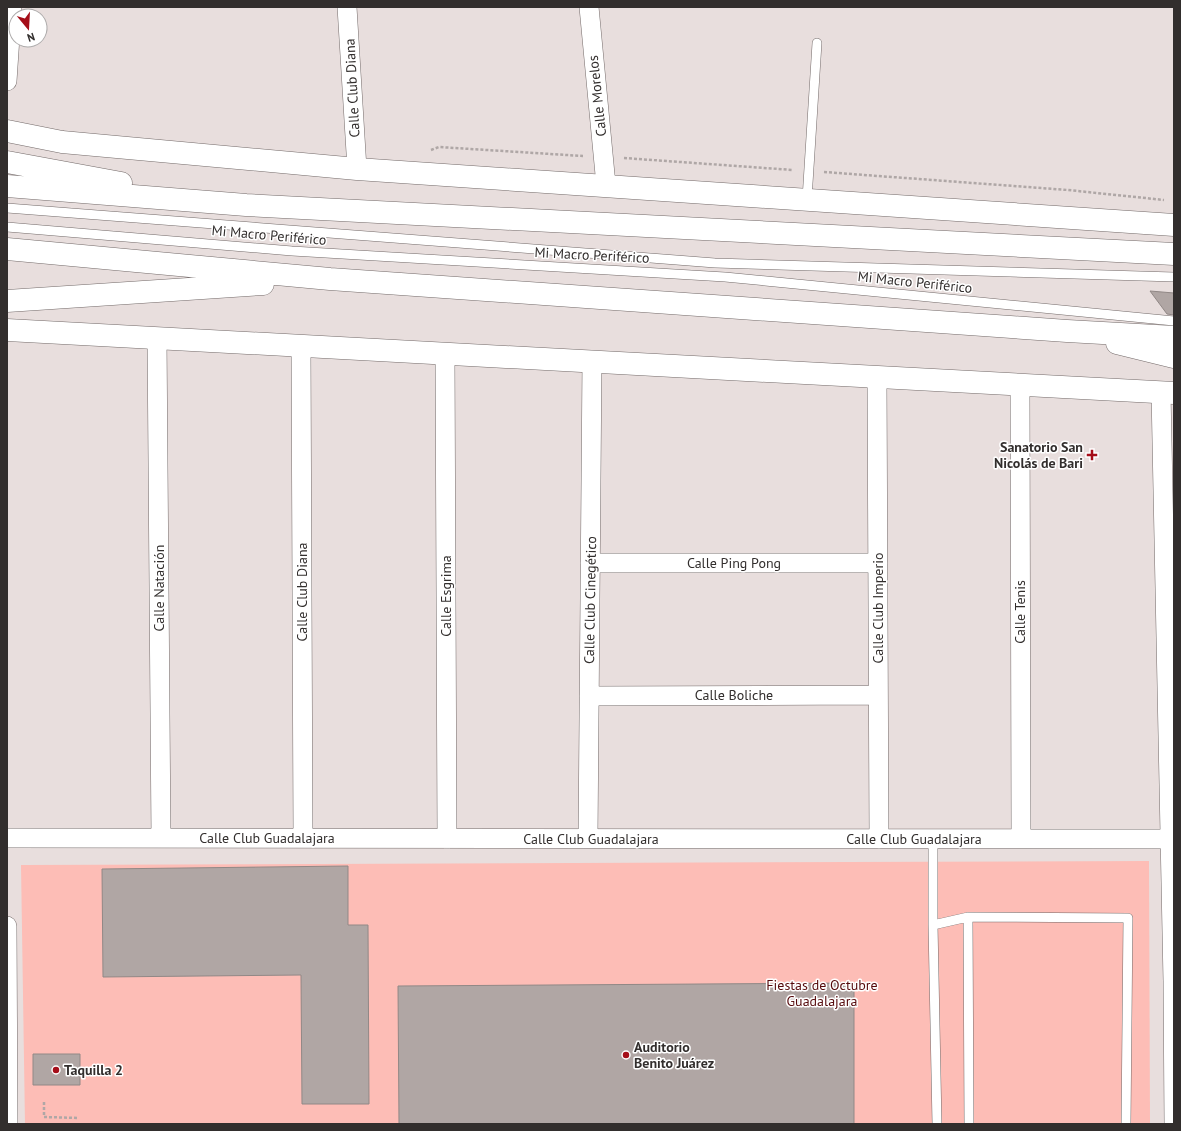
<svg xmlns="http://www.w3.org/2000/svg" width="1181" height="1131" font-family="'PT Sans',sans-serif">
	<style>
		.green { fill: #fdbdb6 }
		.building { fill: #b0a6a4; stroke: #918886 }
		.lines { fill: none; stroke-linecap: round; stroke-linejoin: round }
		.lane-casing { stroke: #736a69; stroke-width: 10 }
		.street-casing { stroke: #736a69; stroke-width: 20 }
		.secondary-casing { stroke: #736a69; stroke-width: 23 }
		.highway-casing { stroke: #736a69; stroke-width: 23 }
		.path { stroke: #afa7a6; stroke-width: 2.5; stroke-dasharray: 3 2; stroke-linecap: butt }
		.lane { stroke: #fff; stroke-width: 9 }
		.street { stroke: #fff; stroke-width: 19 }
		.secondary { stroke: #fff; stroke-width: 22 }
		.highway { stroke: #fff; stroke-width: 22 }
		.poi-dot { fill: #a50e19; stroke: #fff; stroke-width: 1.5 }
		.labels { text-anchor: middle; stroke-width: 3; stroke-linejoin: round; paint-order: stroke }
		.street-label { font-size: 14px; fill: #322e2d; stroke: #fff }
		.poi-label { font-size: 14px; font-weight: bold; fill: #322e2d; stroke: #fff; text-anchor: start }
		.park-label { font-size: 14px; fill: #55090b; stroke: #fff }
	</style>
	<rect width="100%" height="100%" fill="#e8dedd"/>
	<path class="green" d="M1149,861L1150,1124H25L21,865Z"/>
	<path class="building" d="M1150,291L1174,293V315L1167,314Z
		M348,866V925H368L369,1104H302L301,975L103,977L102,869Z
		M854,983V1124H399L398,986Z
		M33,1054H80V1085H33Z"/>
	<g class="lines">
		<g class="lane-casing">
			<path id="lane" d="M807,199L817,43
				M7,208L715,263L1174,277
				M7,227L292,251L725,277L1174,321
				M933,839V925L937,1124
				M968,917L969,1124
				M933,925L968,917L1128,918L1126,1124"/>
		</g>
		<g class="street-casing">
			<path id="street" d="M347,7L357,169
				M589,7L606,185
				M7,81L12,7
				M157,338L161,838
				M301,346L303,838
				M445,353L447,839
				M877,377L879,839
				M1020,385L1021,839
				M1161,392L1173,981L1174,1124
				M590,563H878
				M589,696L878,695
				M7,838L1174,839
				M588,838L592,361
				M7,926L8,1124"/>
		</g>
		<g class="secondary-casing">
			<path id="secondary" d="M7,131L62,142L357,169L1174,225
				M7,330L1174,393"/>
		</g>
		<g class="highway-casing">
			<path id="highway" d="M7,162L121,183
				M7,186L246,205L1174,254
				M7,249L330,279L1067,331L1174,337
				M7,301L263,284
				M1117,343L1174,357"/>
		</g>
		<path class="path" d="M431,150L439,147L583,156
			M624,158L793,170
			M824,172L1068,190L1164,200
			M44,1102V1117L79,1118"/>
		<use href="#lane" class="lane"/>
		<use href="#street" class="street"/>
		<use href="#secondary" class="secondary"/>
		<use href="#highway" class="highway"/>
	</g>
	<g class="poi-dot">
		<path d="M1090 449h4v4h4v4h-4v4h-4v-4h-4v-4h4z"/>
		<circle cx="626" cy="1055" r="4"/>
		<circle cx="56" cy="1070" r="4"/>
	</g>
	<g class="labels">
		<g class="street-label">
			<text transform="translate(352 88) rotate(-93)" y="5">Calle Club Diana</text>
			<text transform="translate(597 96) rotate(-96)" y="5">Calle Morelos</text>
			<text transform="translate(269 235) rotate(5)" y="5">Mi Macro Periférico</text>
			<text transform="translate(592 255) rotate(3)" y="5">Mi Macro Periférico</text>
			<text transform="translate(915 282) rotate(6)" y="5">Mi Macro Periférico</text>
			<text x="734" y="568">Calle Ping Pong</text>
			<text transform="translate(159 588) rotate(-90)" y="5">Calle Natación</text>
			<text transform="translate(302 592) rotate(-90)" y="5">Calle Club Diana</text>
			<text transform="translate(446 596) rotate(-90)" y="5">Calle Esgrima</text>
			<text transform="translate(590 600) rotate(-89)" y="5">Calle Club Cinegético</text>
			<text transform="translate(878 608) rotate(-90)" y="5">Calle Club Imperio</text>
			<text transform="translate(1020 612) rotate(-90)" y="5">Calle Tenis</text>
			<text x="734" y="700">Calle Boliche</text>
			<text x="267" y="843">Calle Club Guadalajara</text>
			<text x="591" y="844">Calle Club Guadalajara</text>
			<text x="914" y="844">Calle Club Guadalajara</text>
		</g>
		<g class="poi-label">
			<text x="1083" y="452" text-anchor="end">Sanatorio San<tspan x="1083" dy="16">Nicolás de Bari</tspan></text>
			<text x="634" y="1052">Auditorio<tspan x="634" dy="16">Benito Juárez</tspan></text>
			<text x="64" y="1075">Taquilla 2</text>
		</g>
		<g class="park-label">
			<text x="822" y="990">Fiestas de Octubre<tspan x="822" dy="16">Guadalajara</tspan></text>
		</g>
	</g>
	<rect width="1181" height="1131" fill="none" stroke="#322e2d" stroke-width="16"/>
	<g transform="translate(28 28) rotate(162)"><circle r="19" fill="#ffffff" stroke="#adabab"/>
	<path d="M0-3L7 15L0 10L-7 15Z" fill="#a50e19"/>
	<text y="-6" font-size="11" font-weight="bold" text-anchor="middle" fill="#322e2d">N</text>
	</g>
</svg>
